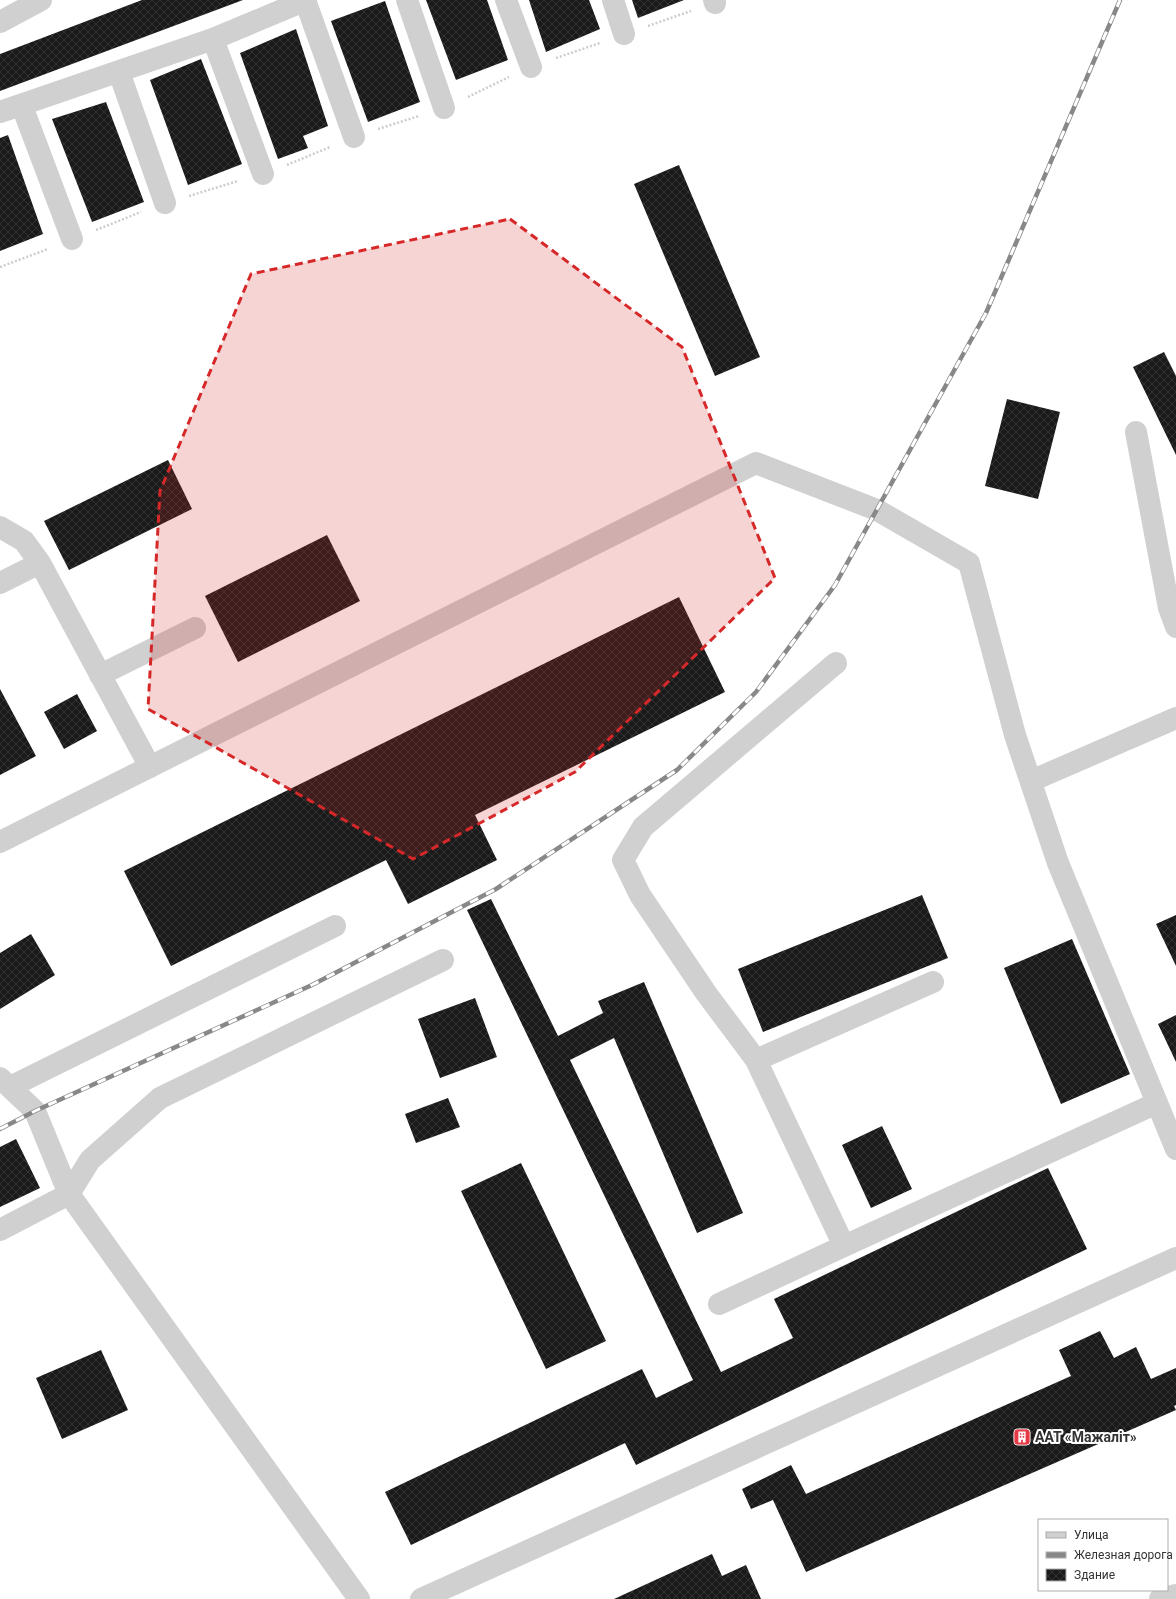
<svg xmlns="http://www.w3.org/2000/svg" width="1176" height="1599" font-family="Roboto,sans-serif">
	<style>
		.building { fill: url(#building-cross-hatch) }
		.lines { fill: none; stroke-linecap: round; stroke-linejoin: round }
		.path { stroke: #cdcdcd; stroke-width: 2.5; stroke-dasharray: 2 2; stroke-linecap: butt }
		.minor { stroke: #d0d0d0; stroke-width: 22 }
		.rail-casing { stroke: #888; stroke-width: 4.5 }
		.rail { stroke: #fff; stroke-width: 3; stroke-dasharray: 9; stroke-linecap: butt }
		.marked { fill: #d62828; fill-opacity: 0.2; stroke: #d62828; stroke-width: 3; stroke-dasharray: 8 5; stroke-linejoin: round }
		.labels { text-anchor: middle; stroke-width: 4; stroke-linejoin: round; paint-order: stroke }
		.poi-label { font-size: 14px; font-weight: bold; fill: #333; stroke: #fff; text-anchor: start }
	</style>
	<defs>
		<pattern id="building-cross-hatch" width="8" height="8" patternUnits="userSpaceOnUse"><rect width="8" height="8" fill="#1a1a1a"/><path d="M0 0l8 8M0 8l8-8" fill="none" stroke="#333"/></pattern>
	</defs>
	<rect width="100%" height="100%" fill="#fff"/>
	<path class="building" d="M142,0H243L0,91V54Z
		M426,0H487L508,60L456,80Z
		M529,0H589L600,29L546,52Z
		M632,0H684L638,18Z
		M385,1L420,102L368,122L331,21Z
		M296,29L328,126L303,136L308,148L278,159L240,53Z
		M201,59L242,164L188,185L150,80Z
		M106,102L144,202L92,222L52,119Z
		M8,135L43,234L0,251V138Z
		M679,165L760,357L715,376L634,184Z
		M1164,352L1176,376V455L1133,367Z
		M1007,399L1060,412L1038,499L985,486Z
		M168,460L192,509L69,570L44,521Z
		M327,535L360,601L238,662L205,596Z
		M679,597L725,692L475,815L497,860L408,904L386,860L171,966L124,871Z
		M0,689L36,756L0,775Z
		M77,694L97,731L64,749L44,712Z
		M922,895L948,958L763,1032L738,969Z
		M491,899L558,1036L603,1013L598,1001L644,982L743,1213L697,1233L614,1038L570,1060L721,1372L793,1338L774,1299L1048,1168L1087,1249L636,1465L625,1443L411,1545L385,1492L642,1369L656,1398L693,1380L467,910Z
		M1176,915V966L1156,924Z
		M31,934L55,975L0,1009V953Z
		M1072,939L1130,1074L1061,1104L1004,968Z
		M475,998L497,1057L440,1078L418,1019Z
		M1176,1015V1062L1158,1024Z
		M448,1098L460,1127L416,1143L405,1114Z
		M882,1126L912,1189L871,1208L842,1145Z
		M16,1139L40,1188L0,1207V1147Z
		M521,1163L606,1341L546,1369L461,1191Z
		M1100,1331L1114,1358L1136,1347L1151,1379L1176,1368V1405L1174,1406L1176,1410L806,1572L773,1500L751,1509L742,1489L791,1465L806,1494L1071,1376L1059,1350Z
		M101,1350L128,1410L62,1439L36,1378Z
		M712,1554L722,1576L746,1565L761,1599H614Z"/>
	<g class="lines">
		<path class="path" d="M648,26L691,11
			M556,58L600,43
			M468,97L509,77
			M378,129L419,116
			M287,165L330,147
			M189,196L238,181
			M96,230L141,212
			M0,267L48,249"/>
		<path class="minor" d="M305,0L354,137
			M407,0L444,108
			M506,0L531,67
			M613,0L624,34
			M714,0L715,3
			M0,22L41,0
			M213,39L263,174
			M119,72L165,203
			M22,106L72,239
			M0,112L213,39L306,0
			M1136,432L1169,608L1176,627
			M0,527L24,541L40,563L150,767
			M0,583L40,563
			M836,663L643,827L623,860L640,895L706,993L756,1060L844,1246L1157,1103
			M100,675L195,628
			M1031,781L1176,718
			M0,842L756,463L877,510L969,563L1015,735L1058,863L1176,1149
			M756,1060L933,982
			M0,1078L35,1111L69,1194L359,1599
			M10,1087L335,926
			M0,1230L69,1194L90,1160L160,1098L443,960
			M719,1304L844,1246
			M421,1599L1176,1258
			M1160,1599L1176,1595"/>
		<g class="rail-casing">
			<path id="rail" d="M0,1129L35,1111L312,985L496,889L677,770L756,692L835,585L986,313L1120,0"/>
		</g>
		<use href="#rail" class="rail"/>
	</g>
	<path class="marked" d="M510,219L682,347L775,578L575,772L413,859L148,709L160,491L251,274Z"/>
	<defs>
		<g id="building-square" transform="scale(0.9)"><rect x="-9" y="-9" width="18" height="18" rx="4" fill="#e63946" stroke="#fff"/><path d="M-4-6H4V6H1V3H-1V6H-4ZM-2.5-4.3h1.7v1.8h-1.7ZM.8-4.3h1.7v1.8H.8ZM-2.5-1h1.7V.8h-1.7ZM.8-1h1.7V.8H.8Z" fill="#fff"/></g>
	</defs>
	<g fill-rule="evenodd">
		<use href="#building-square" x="1022" y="1437"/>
	</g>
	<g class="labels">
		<g class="poi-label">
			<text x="1035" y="1442">ААТ «Мажаліт»</text>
		</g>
	</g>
	<rect x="1038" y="1519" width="130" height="72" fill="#ffffff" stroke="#adadad"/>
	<rect x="1046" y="1532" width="20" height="6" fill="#d0d0d0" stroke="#adadad"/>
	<text x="1074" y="1539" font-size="12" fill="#333333">Улица</text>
	<rect x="1046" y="1552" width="20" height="6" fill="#888888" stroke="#adadad"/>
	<text x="1074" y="1559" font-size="12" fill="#333333">Железная дорога</text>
	<rect x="1046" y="1569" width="20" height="12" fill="url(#building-cross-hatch)" stroke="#adadad"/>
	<text x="1074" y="1579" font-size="12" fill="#333333">Здание</text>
</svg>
